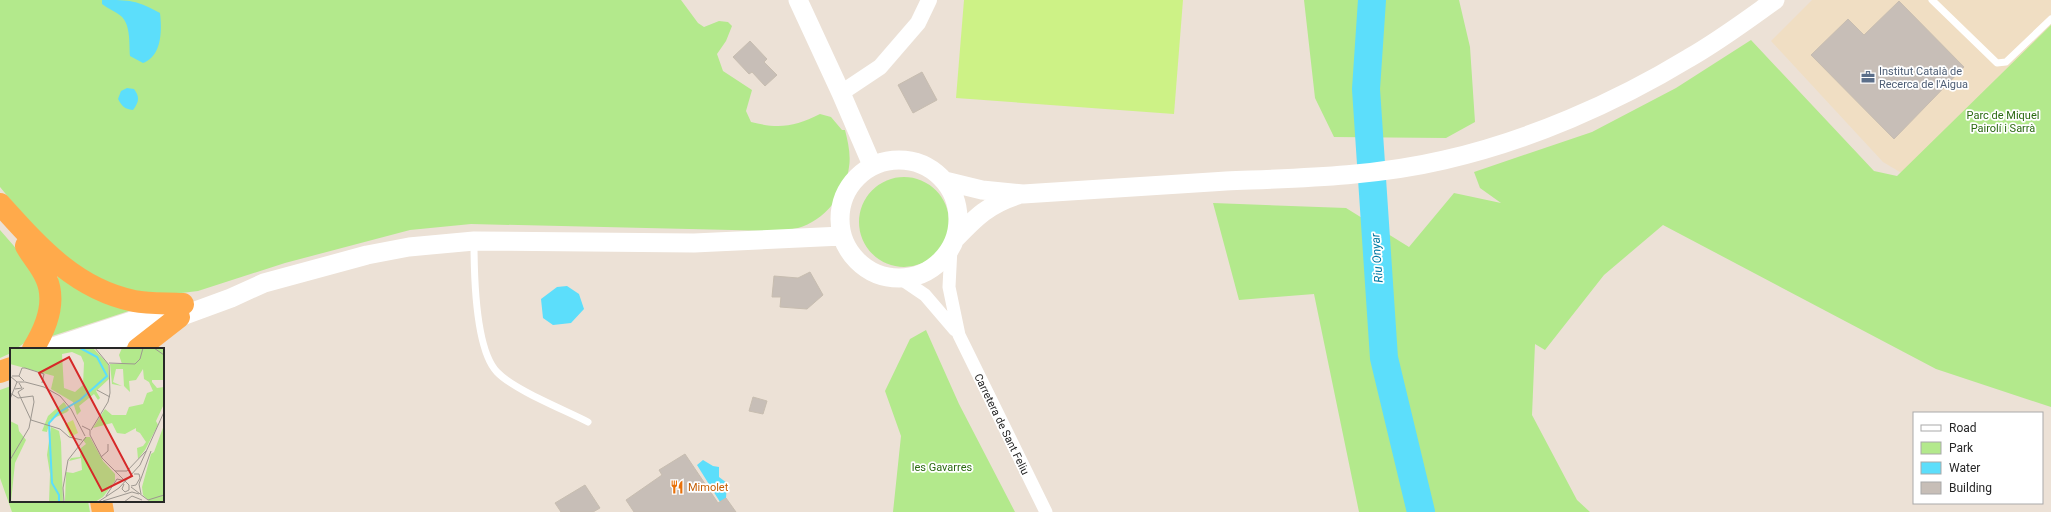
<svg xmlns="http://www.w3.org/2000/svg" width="2051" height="512" font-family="Roboto,sans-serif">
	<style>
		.education { fill: #f0dec3 }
		.green { fill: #b3e98c }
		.pitch { fill: #cdf286 }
		.water { fill: #5cdefb }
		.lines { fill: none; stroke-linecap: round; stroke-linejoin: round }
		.river { stroke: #5cdefb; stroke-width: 28 }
		.building { fill: #c7beb7; stroke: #c7bdb0 }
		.service { stroke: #fff; stroke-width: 7 }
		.minor { stroke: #fff; stroke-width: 13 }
		.tertiary { stroke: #fff; stroke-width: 16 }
		.secondary { stroke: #fff; stroke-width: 19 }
		.trunk { stroke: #ffaa4b; stroke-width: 22 }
		.labels { text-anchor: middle; stroke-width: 3.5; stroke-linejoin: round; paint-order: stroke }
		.service-label { font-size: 11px; fill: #4e5e75; stroke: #fff; text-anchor: start }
		.park-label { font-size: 11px; fill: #2b6a11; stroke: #fff }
		.street-label { font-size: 11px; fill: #272727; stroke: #fff }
		.food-label { font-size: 11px; fill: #c56008; stroke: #fff; text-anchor: start }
		.water-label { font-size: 12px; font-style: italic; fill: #0078a2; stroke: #fff }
		.inset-river { fill: none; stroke: #5cdefb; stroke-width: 2 }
		.inset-road { fill: none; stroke: #9d9790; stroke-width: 1 }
		.view { fill: #d62828; fill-opacity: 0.15; stroke: #d62828; stroke-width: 2 }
		.inset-edge { fill: none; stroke: #272727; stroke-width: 2 }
	</style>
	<rect width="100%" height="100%" fill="#ece1d6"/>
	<path class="education" d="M1812,0H2051V75L1910,178L1883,162L1771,41Z"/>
	<path class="green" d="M0,0H681L698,23L704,27L719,21L728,22L732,26L726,41L717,54L723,71L752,90L746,111L751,122C778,129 795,127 820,114L831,117L842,130H845C848,142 851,155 849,167C846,194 824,221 798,228C789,230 779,230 770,231L471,224L410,230L285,263L198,291L173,294L120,290L86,275L47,244L0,187Z
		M1304,0H1459L1470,47L1475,122L1446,138L1334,137L1315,98Z
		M2051,25V407L1936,369L1663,225L1604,275L1545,350L1535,344L1532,415L1577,500L1590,512H1359L1314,294L1239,300L1213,203L1346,208L1409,247L1454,193L1501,203L1480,188L1474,172L1592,132L1676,88L1751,40L1874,171L1897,176Z
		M859 222a45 45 0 1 1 90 0a45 45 0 1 1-90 0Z
		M0,230L27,261L40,280L41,314L27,341L16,349H11V353L0,358Z
		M57,275L135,309L52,336L60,290Z
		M926,330L959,404L1015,512H893L901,436L885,391L910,339Z
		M11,386V501H88L90,512H12L0,478V390Z"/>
	<path class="pitch" d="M964,0H1183L1174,114L956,98Z"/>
	<path class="water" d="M102,0C131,0 136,0 160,13C162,30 162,56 143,63L130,56C129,44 131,25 121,16C115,11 108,9 102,4Z
		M127,88L134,89C140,97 139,102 133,110C124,109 122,106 118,99L121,91Z
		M567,286L579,294L584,309L571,323L553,325L543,318L541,299L557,287Z
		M703,460L713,466L719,467V477L727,483L726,498L720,502L697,465Z"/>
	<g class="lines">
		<path class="river" d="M1372,0L1366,89L1384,358L1421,512"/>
	</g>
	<path class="building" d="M1899,1L1964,67L1894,139L1811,55L1848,19L1864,35Z
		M750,41L767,59L764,62L777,75L765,86L752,72L749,74L733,57Z
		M922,72L937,100L913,113L898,85Z
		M810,272L823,295L807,309L780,307L781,297H772L774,276L798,278Z
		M753,397L767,401L763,414L749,411Z
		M685,454L718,503L726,498L736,512H634L626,500L662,475L659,470Z
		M585,485L600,508L593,512H561L555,503Z"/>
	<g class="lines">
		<path class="service" d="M1932,0L1997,63L2006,62L2051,19
			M474,241C474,273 475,349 497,372C514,390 565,410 588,422"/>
		<path class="minor" d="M951,248L949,287L959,335L1046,512
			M900,278L925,295L955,330"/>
		<path class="tertiary" d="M841,93L880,67L918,23L929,0"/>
		<path class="secondary" d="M798,0L841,93L872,165
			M840 219a59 59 0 1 1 118 0a59 59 0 1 1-118 0Z
			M945,181L982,190L1023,194C1090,190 1158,185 1226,181C1298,178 1372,177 1444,160C1528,141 1615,103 1689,58C1719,41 1747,20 1775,0
			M955,239C976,217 989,204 1018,195
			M47,349L153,314
			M92,349L231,298L264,283L367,255L409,247L474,241L694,243L842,236"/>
		<path class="trunk" d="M0,204C38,246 75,289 134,301C150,304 166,303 183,304
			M26,246C32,257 41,266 46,278C57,302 46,328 33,349
			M138,349L179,317
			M0,372L11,368
			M101,501L103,512"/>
	</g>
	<defs>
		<g id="office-bare" transform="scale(1.08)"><path d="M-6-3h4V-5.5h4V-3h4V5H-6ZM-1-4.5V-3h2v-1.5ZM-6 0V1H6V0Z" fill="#5c6f8a" stroke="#fff" stroke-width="2.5" paint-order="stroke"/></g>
		<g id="restaurant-bare" transform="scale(1.08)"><path d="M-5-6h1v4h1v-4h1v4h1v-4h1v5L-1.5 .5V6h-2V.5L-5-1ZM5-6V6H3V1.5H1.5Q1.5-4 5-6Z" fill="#e8710a" stroke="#fff" stroke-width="2.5" paint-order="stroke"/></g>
	</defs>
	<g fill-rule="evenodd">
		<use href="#office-bare" x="1868" y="77"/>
		<use href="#restaurant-bare" x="677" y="487"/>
	</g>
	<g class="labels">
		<g class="service-label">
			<text x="1879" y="75">Institut Català de<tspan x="1879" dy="13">Recerca de l'Aigua</tspan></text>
		</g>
		<g class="park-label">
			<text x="2003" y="119">Parc de Miquel<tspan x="2003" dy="13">Pairolí i Sarrà</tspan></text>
			<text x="942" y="471">les Gavarres</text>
		</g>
		<g class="street-label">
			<text transform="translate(1002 424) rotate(64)" y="4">Carretera de Sant Feliu</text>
		</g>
		<g class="food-label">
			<text x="688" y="491">Mimolet</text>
		</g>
		<g class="water-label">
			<text transform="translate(1377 258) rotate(-94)" y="4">Riu Onyar</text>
		</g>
	</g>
	<g transform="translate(10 348)">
		<rect width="154" height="154" fill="#ece1d6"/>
		<path d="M0,0H83L98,16L99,31L86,43L90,50L88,52L84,46L69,58L71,63L67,67L63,54L41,41L44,28L0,16ZM62,4L71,8L74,15L73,37L65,44L54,40L52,6ZM112,0H154V32H142V34L147,40L154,39V56L146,73L148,77L135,102L128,111L127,100L133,98L136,94L130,85L126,83V80L115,86L107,85L102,75L83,80L95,61L102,67H116L119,59L133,56L137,45L143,43L139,34L134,31L133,21L126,32L119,33L120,44L114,38L113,21H106L103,34L112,38L102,36L100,16H112L109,7ZM54,54L59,62L57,64L40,72L37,84L32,83L38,68ZM0,73L8,77L9,83L16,92L5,115L1,154ZM154,77V154H140L133,147L132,139L141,106L144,104ZM41,79L49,83L51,94L53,154H39L40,126L37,107ZM76,89H80L93,113L105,126V133L93,149L85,154H55L56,124L63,125L72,122L71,110L59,113L61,110L70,109L71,100L76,96L73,92Z" fill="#b3e98c" fill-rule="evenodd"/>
		<path d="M63,72L68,85L60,89L55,76Z" fill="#cdf286"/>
		<path class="inset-river" d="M49,154V147L42,135L39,75L48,65L70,52L97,28L87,9L70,0"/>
		<path class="inset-road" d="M144,0L154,7M99,15L125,16L130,11L133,0M0,28L7,34H15L34,39L50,48L61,61L75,88M2,28H9L14,33M9,28L12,20H15L34,26L32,35M14,40L8,44L21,72M5,41L12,40L9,35M87,42L100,49M0,45L8,50L23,48L24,54L19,80L0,112M0,51L7,34M21,72L50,81L59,89L72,92M72,78L80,82V87L92,110L119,137M81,82L98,54L100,45L99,17L85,0M91,109L98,103V96M105,123H117L136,103M114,136L112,141L115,144L119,142V137M121,138L126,137L130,130L129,126H124M121,139L138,152L154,147M131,146L129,136L141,103M96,148L107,131L116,133M93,153L122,144L129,146M54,154L53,140L58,112L76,89M88,154L109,140L130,117L154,64M114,154L122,148L132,152"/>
		<path class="view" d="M59,9L122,128L92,143L29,25Z"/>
		<rect width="154" height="154" class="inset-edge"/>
	</g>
	<rect x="1913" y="412" width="130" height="92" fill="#ffffff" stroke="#a9a9a9"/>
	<rect x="1921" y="425" width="20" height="6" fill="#ffffff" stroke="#a9a9a9"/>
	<text x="1949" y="432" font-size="12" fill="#272727">Road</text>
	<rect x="1921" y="442" width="20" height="12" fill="#b3e98c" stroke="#a9a9a9"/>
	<text x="1949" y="452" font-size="12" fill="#272727">Park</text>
	<rect x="1921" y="462" width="20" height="12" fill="#5cdefb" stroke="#a9a9a9"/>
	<text x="1949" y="472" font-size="12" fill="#272727">Water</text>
	<rect x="1921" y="482" width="20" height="12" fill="#c7beb7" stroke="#a9a9a9"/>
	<text x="1949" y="492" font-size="12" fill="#272727">Building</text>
</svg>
